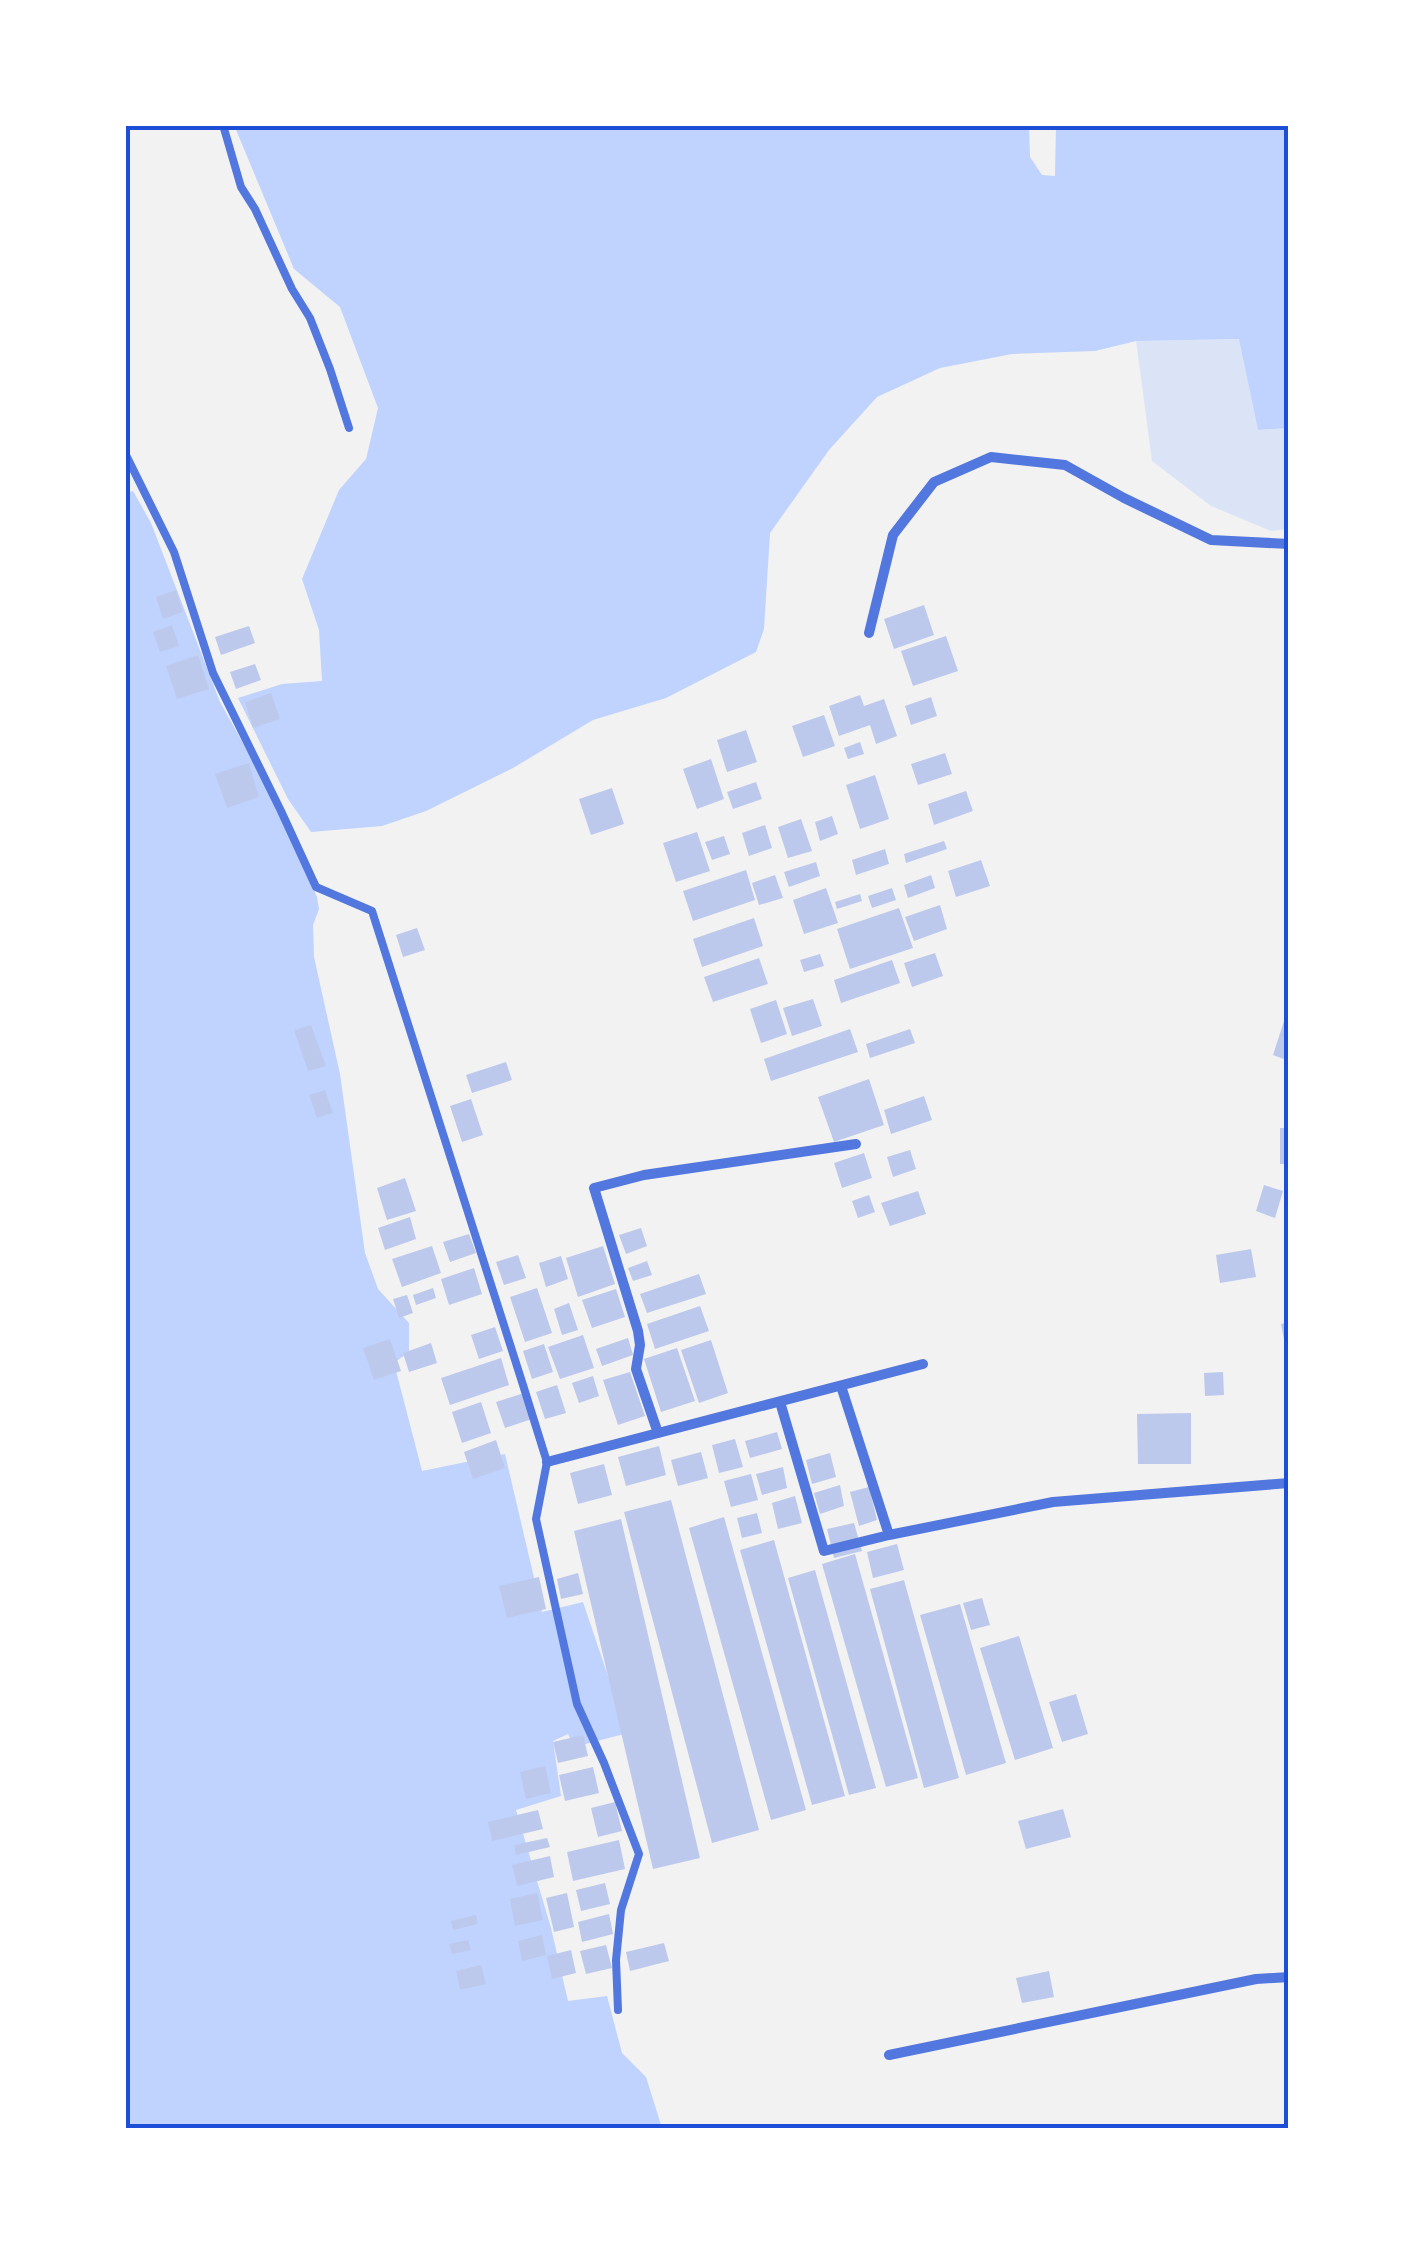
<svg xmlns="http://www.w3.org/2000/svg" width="1414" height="2253" font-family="'PT Sans',sans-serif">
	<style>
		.green { fill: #dbe4f7 }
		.water { fill: #bfd3fe }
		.building { fill: #bdc9ec }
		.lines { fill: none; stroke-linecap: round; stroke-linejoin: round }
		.service { stroke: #5277de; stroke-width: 8 }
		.minor { stroke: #5277de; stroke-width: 10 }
		.neatline { fill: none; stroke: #1d4ed8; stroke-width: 4 }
	</style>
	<rect width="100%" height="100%" fill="#f2f2f2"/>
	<path class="green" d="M1240,339L1258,430L1289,428V529L1271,531L1211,506L1152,461L1136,341Z"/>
	<path class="water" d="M234,125H1029L1030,157L1042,175L1055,176L1056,125H1289V428L1258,430L1239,339L1136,341L1095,351L1012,354L940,368L877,397L829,450L770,533L764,629L756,652L666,698L593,720L513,768L426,811L382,826L311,832L288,799L238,698L282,684L322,681L319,630L302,579L339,490L366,459L378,408L340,307L294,269Z
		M133,491L151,523L220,702L273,797L317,897L319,909L313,925L314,957L340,1074L365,1253L378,1289L409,1323V1352L394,1363L422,1471L505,1454L542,1612L583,1602L614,1694L624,1734L574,1747L568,1734L553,1741L561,1796L516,1810L551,1928L568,2001L607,1996L622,2053L646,2077L662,2128H125V493Z"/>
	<path class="building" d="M176,590L183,612L163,619L156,597Z
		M924,605L934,635L894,649L884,619Z
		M172,625L179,646L160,652L153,632Z
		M249,626L255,643L221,655L215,637Z
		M946,636L958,671L913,686L901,651Z
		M198,655L209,689L177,699L166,666Z
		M255,664L261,680L236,689L230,672Z
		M271,693L280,719L253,728L245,702Z
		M860,695L864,706L884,699L897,736L876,744L870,725L839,736L829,706Z
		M931,697L937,716L911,725L905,706Z
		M824,715L835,746L803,757L792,726Z
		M746,730L757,762L727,772L717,740Z
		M860,742L864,754L848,759L844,748Z
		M945,753L952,774L918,785L911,764Z
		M711,759L724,799L697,809L683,769Z
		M249,763L259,797L227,808L215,774Z
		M875,775L889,819L860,829L846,785Z
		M756,782L762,799L733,809L727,792Z
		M612,788L624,824L591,835L579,799Z
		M966,791L973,811L934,825L928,804Z
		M832,816L838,834L820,841L815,822Z
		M801,819L812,851L788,858L778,827Z
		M765,825L772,848L749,856L742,833Z
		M697,832L710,871L676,882L663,843Z
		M724,836L730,854L712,860L705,842Z
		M944,841L947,849L906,863L904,854Z
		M885,849L889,864L856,875L852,860Z
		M981,860L990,886L956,897L948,871Z
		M816,862L820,876L789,887L784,872Z
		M746,870L755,900L693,921L683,891Z
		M775,875L783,898L759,905L752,883Z
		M931,875L935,888L908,898L904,885Z
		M826,888L838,923L804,934L793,900Z
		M892,888L896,900L872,908L868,896Z
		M860,894L862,901L837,909L835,902Z
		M940,905L947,929L914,941L905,917Z
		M899,908L913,948L850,969L837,929Z
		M754,918L763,946L702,967L693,939Z
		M417,928L425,950L403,957L396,935Z
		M935,953L943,976L912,987L904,963Z
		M820,954L824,966L804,972L800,960Z
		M759,958L768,984L713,1002L704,977Z
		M892,960L900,983L841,1003L834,980Z
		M813,999L822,1026L792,1036L783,1008Z
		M776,1000L787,1034L761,1043L750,1009Z
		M1284,1021L1289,1022V1061L1273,1055Z
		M311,1025L326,1066L308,1071L294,1030Z
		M850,1029L858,1052L771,1081L764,1059Z
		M910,1029L915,1043L870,1058L866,1044Z
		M506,1062L512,1080L472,1093L466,1075Z
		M869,1079L884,1125L834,1142L818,1097Z
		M325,1090L333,1113L317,1118L309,1095Z
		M924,1096L932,1120L891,1134L884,1110Z
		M471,1099L483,1135L462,1142L450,1106Z
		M1280,1128H1289V1164H1280Z
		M910,1150L916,1169L893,1177L887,1157Z
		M864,1153L872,1178L842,1188L834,1163Z
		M405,1178L416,1211L387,1220L377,1188Z
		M1264,1185L1283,1191L1275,1218L1256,1211Z
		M918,1191L926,1214L890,1226L881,1203Z
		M869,1195L875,1212L858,1218L852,1201Z
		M410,1217L416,1239L385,1250L378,1228Z
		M641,1228L647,1246L626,1254L619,1235Z
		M469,1234L476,1253L450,1262L443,1242Z
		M432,1246L441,1273L402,1287L392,1259Z
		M603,1246L615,1284L578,1297L566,1258Z
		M1251,1249L1256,1277L1220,1283L1216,1255Z
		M518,1255L526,1278L504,1285L496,1262Z
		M561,1256L568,1279L546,1287L539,1263Z
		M647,1261L652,1275L633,1281L628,1268Z
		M474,1268L482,1294L449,1305L441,1279Z
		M699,1274L706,1294L647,1313L640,1294Z
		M433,1288L436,1298L416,1305L413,1295Z
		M537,1288L552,1333L525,1342L510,1297Z
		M616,1289L625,1317L592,1328L582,1300Z
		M407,1295L413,1313L399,1318L393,1299Z
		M569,1303L578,1330L562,1335L554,1309Z
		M700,1306L709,1331L655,1349L647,1324Z
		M1289,1322V1355H1287L1281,1324Z
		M495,1327L503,1351L479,1359L471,1335Z
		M583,1335L594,1368L560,1379L548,1347Z
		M628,1338L633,1355L602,1366L596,1349Z
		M390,1339L401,1371L374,1380L363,1348Z
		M711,1340L728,1393L699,1403L681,1350Z
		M431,1343L437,1363L409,1372L403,1353Z
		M544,1344L553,1372L532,1379L523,1351Z
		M677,1348L695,1401L661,1412L644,1359Z
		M501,1358L509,1385L450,1405L441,1378Z
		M630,1372L645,1416L618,1425L603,1380Z
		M1223,1372L1224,1395L1205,1396L1204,1373Z
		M593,1376L599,1396L579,1403L572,1383Z
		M557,1385L566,1413L545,1419L536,1392Z
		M524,1393L532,1419L505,1428L496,1402Z
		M481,1402L491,1433L462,1443L452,1412Z
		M1191,1413V1464H1138L1137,1414Z
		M777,1432L782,1449L750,1458L745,1441Z
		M735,1439L743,1467L719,1473L712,1445Z
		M496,1440L505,1468L473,1479L464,1452Z
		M659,1446L666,1475L626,1486L618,1457Z
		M701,1452L708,1478L678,1486L671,1460Z
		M830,1453L836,1477L812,1484L806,1460Z
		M604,1464L612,1495L578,1504L570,1473Z
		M783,1467L787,1488L762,1495L756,1474Z
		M751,1474L758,1500L731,1507L724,1481Z
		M840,1485L844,1506L820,1514L814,1493Z
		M869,1487L877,1520L859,1526L850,1492Z
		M795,1496L802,1523L778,1529L772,1503Z
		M671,1500L759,1830L712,1843L624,1512Z
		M757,1513L762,1533L742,1538L737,1518Z
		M724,1517L806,1810L771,1820L689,1528Z
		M621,1519L700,1858L653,1869L574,1531Z
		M854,1523L862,1551L834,1558L827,1529Z
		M774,1540L845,1796L812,1805L740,1550Z
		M897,1544L904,1570L873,1578L867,1552Z
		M855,1554L918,1778L886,1787L822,1564Z
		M815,1570L876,1788L849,1795L788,1578Z
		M578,1573L583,1594L561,1599L557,1579Z
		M539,1577L546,1609L507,1618L499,1586Z
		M904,1580L959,1778L924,1788L870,1589Z
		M982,1598L990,1625L971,1630L963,1603Z
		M960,1604L1006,1763L966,1775L920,1615Z
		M1019,1636L1053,1748L1015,1760L980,1648Z
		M1076,1694L1088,1734L1062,1742L1049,1702Z
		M583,1735L588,1756L558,1763L553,1742Z
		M545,1766L551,1793L526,1799L520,1772Z
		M593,1767L599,1793L565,1801L559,1775Z
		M615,1802L622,1831L598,1837L591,1808Z
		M1063,1809L1071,1837L1026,1849L1018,1821Z
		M538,1810L543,1829L492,1841L488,1822Z
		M547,1838L550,1847L516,1855L514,1845Z
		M619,1840L625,1869L573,1881L567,1852Z
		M550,1856L554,1877L517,1886L512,1865Z
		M605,1883L610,1904L581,1911L576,1890Z
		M537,1893L543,1920L515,1926L510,1899Z
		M567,1893L574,1927L554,1932L546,1898Z
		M609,1914L613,1934L582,1942L578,1922Z
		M476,1915L478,1924L453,1930L451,1921Z
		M542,1935L546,1955L522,1961L518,1941Z
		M468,1940L471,1950L452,1954L449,1944Z
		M664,1943L669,1961L630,1971L626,1952Z
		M606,1945L612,1968L586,1974L580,1951Z
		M571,1950L576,1973L552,1979L547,1956Z
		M481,1965L486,1984L460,1990L456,1971Z
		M1049,1971L1054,1997L1022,2003L1016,1978Z"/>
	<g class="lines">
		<path class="service" d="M223,125L241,187L255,209L292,289L310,318L330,369L349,428
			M125,453L174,552L213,673L281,811L316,887L372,911L523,1385L547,1462L536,1519L577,1704L604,1763L639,1854L621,1910L616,1960L618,2010"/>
		<path class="minor" d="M869,633L893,535L934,482L991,457L1065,465L1124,498L1211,540L1289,544
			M841,1386L889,1535L1053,1502L1289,1483
			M780,1402L824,1551L889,1535
			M658,1433L636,1369L640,1345L638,1331L594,1188L644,1175L856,1144
			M547,1462L923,1364
			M889,2055L1256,1979L1289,1977"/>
	</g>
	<rect width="1414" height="2253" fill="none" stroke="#ffffff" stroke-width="255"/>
	<rect x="128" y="128" width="1158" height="1998" class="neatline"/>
</svg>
